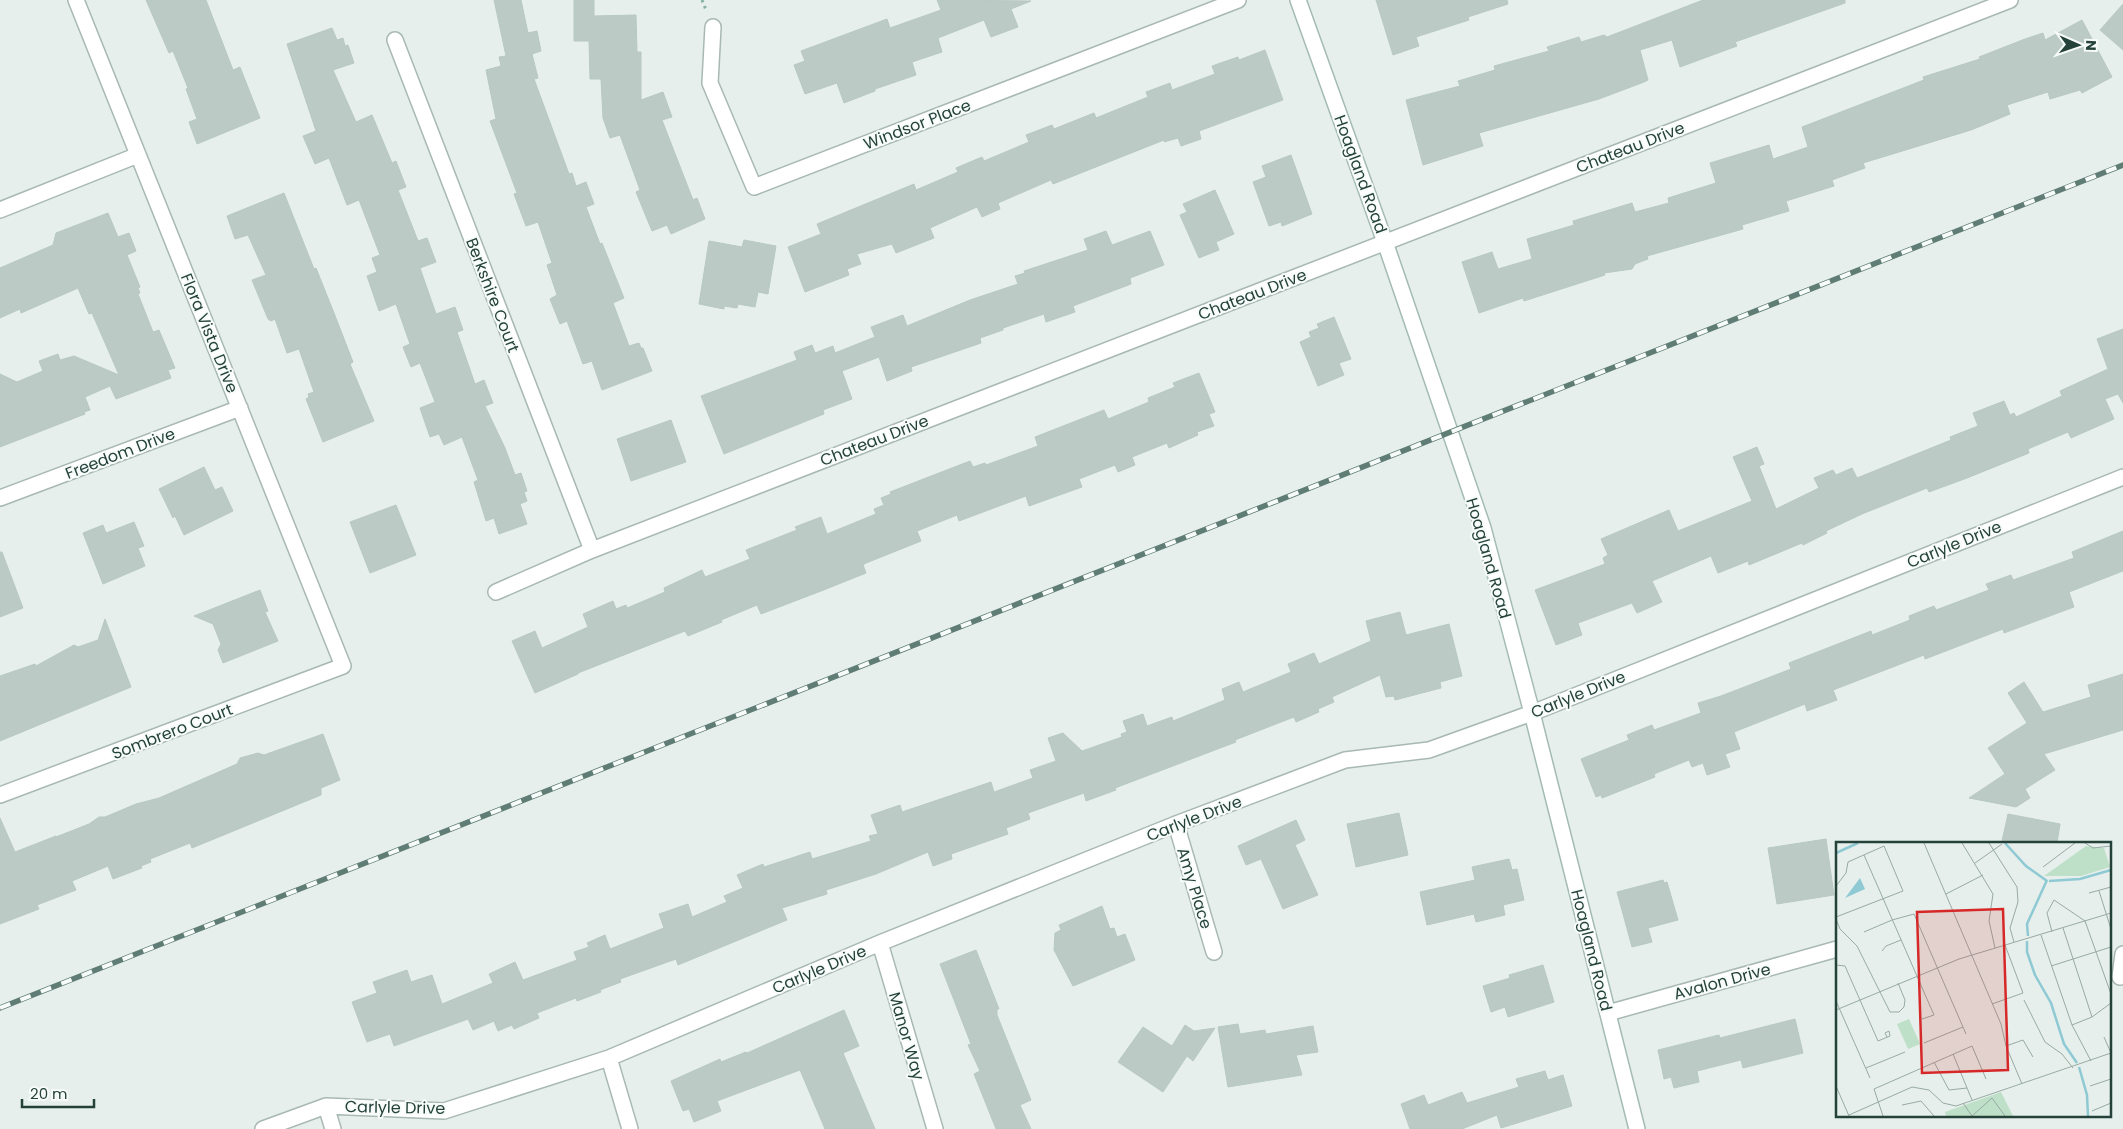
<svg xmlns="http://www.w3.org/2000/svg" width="2123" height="1129" font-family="Poppins,sans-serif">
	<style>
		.building { fill: #bbcac4; stroke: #b8c9c2 }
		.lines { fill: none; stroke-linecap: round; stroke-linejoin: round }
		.street-casing { stroke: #a8b8b2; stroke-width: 18 }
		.secondary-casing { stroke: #a4bbb3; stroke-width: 18 }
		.path { stroke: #86b3a5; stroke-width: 3; stroke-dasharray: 2.5 4; stroke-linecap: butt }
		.street { stroke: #fff; stroke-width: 15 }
		.secondary { stroke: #fff; stroke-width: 15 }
		.rail-casing { stroke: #5f7d75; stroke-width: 5.5 }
		.rail { stroke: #f7fbf9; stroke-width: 4; stroke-dasharray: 11; stroke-linecap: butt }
		.labels { text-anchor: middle; stroke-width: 4; stroke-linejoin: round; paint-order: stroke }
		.street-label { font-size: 16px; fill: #24423a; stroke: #f7fbf9 }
		.inset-river { fill: none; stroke: #8ec9d4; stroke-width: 2.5 }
		.inset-road { fill: none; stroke: #98aaa4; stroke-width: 1 }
		.view { fill: #d62828; fill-opacity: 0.15; stroke: #d62828; stroke-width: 2.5 }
		.inset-edge { fill: none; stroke: #24423a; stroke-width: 2.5 }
	</style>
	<rect width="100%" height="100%" fill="#e6efeb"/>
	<path class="building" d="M146,0H206L233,70L240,67L260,118L197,144L189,122L197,119L186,89L188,88L173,51L169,53Z
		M494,0H521L528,33L537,31L541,51L532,54L538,78L534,79L569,174L572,173L576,186L586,182L594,204L586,207L600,244L602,243L624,298L613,303L629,346L639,343L641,348H643L652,371L602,390L592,361L583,364L567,321L560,324L550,299L557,295L547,265L552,263L538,222L526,226L514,194L517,193L490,121L496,119L486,70L501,66L499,57L506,56Z
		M574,0H594V16L636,15L637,52H641V100L663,92L672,117L662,120L693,200L697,198L705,219L671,234L667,225L652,231L636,192L640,190L620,135L610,138L603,118L601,79H590L589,41H574Z
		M937,0L1031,1L1011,9L1018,27L991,37L984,20L938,38L942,52L912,62L916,75L875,89V91L844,103L837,83L805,94L794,65L805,61L801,51L887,19L890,28L941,10Z
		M1376,0H1507L1508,4L1468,17L1469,20L1416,37L1419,46L1393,55Z
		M1703,0H1845V3L1735,42L1737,46L1680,67L1672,40L1640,50L1648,80L1644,82L1599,99L1479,133L1483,146L1423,165L1406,100L1460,86L1458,81L1495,70L1494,66L1549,51L1547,47L1579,37L1581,42L1604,35L1607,37Z
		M2123,4V50L2100,30Z
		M2082,20L2112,77L2082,93L2080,90L2050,99L2048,92L2007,105L2010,114L1971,130L1863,163L1865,168L1832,180L1834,186L1786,201L1789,211L1742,225L1743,229L1647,256L1648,259L1635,264L1632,269L1604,273L1605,275L1524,301L1523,298L1479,313L1462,262L1492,252L1498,269L1532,259L1527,239L1574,225L1573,221L1632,203L1635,212L1669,203L1668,198L1716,183L1710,163L1769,145L1773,159L1808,147L1802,127L1924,80L1923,77L1980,59L1979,57L2025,39L2043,33L2045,40Z
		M332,28L337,40L343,38L345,46L348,45L354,63L333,70L356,122L372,115L392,163L396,161L406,187L398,190L418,241L427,238L436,262L420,268L436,314L455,307L463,330L457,332L475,384L484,380L493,403L485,406L505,448L515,475L521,473L527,491L524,492L527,501L520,504L527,524L499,534L494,518L486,521L474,482L478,480L462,437L444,445L439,434L430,437L420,408L435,402L420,363L411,367L403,347L410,344L396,304L379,311L367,276L377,272L372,258L380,255L359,200L347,205L329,158L315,164L303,136L316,131L287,44Z
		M1265,50L1283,100L1199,131L1201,139L1181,146L1178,138L1164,142V140L1053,184L1051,180L998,203L1000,209L982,217L977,207L930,228L934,238L896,253L892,244L857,254L861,264L847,269L849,275L805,292L788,247L821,234L817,224L914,184L916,190L958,172L956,168L982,157L984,161L1029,142L1026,135L1052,125L1054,129L1094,113L1096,118L1148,97L1146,92L1170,83L1172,90L1215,74L1212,66L1238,57L1239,60Z
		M1291,155L1312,214L1282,226L1281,222L1269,226L1253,182L1266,177L1262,166Z
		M1215,190L1234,234L1216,242L1219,250L1199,258L1180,215L1187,212L1183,204Z
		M284,193L314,269L316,268L334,313L353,362L350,364L374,421L323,442L306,399L309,397L308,394L314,392L299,349L287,353L275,319L271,321L268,319L252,280L266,275L248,235L235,239L227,216Z
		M108,213L118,237L129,233L136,251L127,255L140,287L138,288L140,293L138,294L153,332L159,330L175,368L168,370L171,378L116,399L110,386L85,397L90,410L84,412L85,414L0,447V374L17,382L43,371L39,361L58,354L60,360L74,356L119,375L92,313L89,314L78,288L21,313L20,309L0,318V268L53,245L56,233Z
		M1106,231L1112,245L1150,231L1164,265L1130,278L1131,284L1073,306L1075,312L1046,322L1044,314L1003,328V330L980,338L981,343L911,367L912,371L887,381L879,357L842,371L852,399L823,410L824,414L724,454L701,396L797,360L794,352L812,345L815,353L833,346L835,353L875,337L871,327L903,315L907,326L970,300L1018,284L1015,276L1025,273L1024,271L1088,250L1084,239Z
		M744,240L776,246L768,294L758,292L755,307L738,304L737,308L724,306V309L699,304L709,241L742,247Z
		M1334,317L1351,359L1339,363L1344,375L1318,386L1300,342L1311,337L1309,332L1319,328L1317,324Z
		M2123,329V403L2118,394L2105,399L2114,419L2071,438L2068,432L2028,449L2029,453L1967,478L1929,492L1927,488L1862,514L1826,531L1827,533L1803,545L1802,543L1749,565L1748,561L1718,573L1711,556L1652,581L1662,602L1637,613L1632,603L1578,623L1582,635L1556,645L1535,590L1605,564L1603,558L1608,555L1601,539L1669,510L1678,531L1752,501L1733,457L1757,447L1764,464L1759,466L1776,509L1819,488L1814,478L1833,470L1836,475L1852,468L1857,478L1951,440L1950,437L1978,426L1973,413L2004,401L2010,415L2014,413L2016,417L2062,396L2060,391L2108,369L2097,339Z
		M1199,373L1215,412L1209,414L1214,426L1197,432L1198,435L1169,448L1167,443L1132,457L1135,465L1118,472L1115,465L1079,479L1082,487L1029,506L1026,496L959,521L957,515L917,531L921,541L866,563L863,565L866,573L821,591L761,614L757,605L721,620L722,622L688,636L685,631L578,673V674L535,693L512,641L535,631L542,648L588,627L583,614L613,601L616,609L626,605L627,608L665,592L664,588L702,570L705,577L750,559L746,550L797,530L795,527L821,517L827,534L876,514L874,509L884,505L881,498L891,494L890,492L970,461L973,467L985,463L986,465L1038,446L1035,437L1104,410L1108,419L1149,402L1148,398L1175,387L1173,383Z
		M671,420L686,462L631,481L617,439Z
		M204,467L215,490L222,487L233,511L184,535L175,516L173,518L159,489Z
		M396,505L416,555L370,573L350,522Z
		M134,522L144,546L138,548L145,566L103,584L83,533L103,525L106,533Z
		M2123,531V571L2069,592L2074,607L2004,633L2003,629L1925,659L1924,655L1833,690L1837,700L1807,711L1805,704L1734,732L1740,749L1725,754L1730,767L1707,775L1703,763L1692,767L1689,760L1654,774L1655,777L1602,798L1601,795L1596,797L1581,759L1629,740L1627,735L1652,725L1654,730L1701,713L1698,703L1721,696L1791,669L1789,663L1871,631L1872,635L1910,620L1909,616L1934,606L1936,610L1989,590L1986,584L2011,575L2013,580L2074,558L2072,552Z
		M0,552H2L23,608L0,617Z
		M260,590L268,611L265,612L278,641L223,663L218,650L221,644L213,624L194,616Z
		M1400,612L1406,635L1449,624L1462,676L1440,682L1441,688L1395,700L1394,696L1386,697L1380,675L1332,697L1334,702L1318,709L1319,712L1296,722L1294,717L1235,740L1236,742L1115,788L1116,790L1086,801L1084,793L1028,813L1030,819L1006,828L1008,834L951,854L952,859L933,866L928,852L876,874L826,890L827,894L782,908L787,920L678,965L676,959L620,979L621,982L600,990L601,992L577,1001L576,998L537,1013L539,1018L514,1029L512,1025L498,1031L494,1021L473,1030L468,1019L394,1046L390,1034L367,1042L352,1002L377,993L373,982L407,970L411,982L432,975L442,1004L493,983L489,974L515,962L523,980L577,960L574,952L589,947L587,943L605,935L610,949L664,928L659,914L688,904L692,917L727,902L724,896L743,888L737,875L763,864L764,867L810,852L812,859L871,841L869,836L878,834L871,815L900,805L902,812L991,782L994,792L1033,778L1030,770L1056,761L1048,738L1063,733L1082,751L1122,737L1121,734L1127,732L1123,721L1143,714L1147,726L1172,717L1173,721L1225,700L1222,689L1239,682L1243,692L1291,672L1288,664L1314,653L1319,664L1371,641L1366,621Z
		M105,619L131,687L0,741V676L35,664L36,666L74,645L78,647L98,640Z
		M2123,674V730L2044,754L2055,770L2025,789L2030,798L2016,807L1969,798L2005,774L1988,748L2027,723L2008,693L2024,682L2043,712L2091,697L2088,685Z
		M323,734L340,780L321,788V795L192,848L190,843L150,859L151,862L141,866L142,868L113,879L108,866L72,881L76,890L37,905L39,909L0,924V818L15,852L56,836V837L89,824L99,817H105L136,804L159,798L237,764L240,758L258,753L264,755Z
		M1399,813L1408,855L1356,867L1347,824Z
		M2008,814L2060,824L2057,843H2013L2002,841Z
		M1296,820L1305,840L1295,845L1318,895L1283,909L1261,859L1246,865L1238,846Z
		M1826,839L1834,895L1777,904L1768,848Z
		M1509,859L1512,870L1517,869L1524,900L1503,905L1505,915L1476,922L1474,914L1427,925L1420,892L1475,880L1472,867Z
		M1663,880L1664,883L1667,882L1678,920L1648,928L1652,942L1632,947L1617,892Z
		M1102,906L1110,929L1114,928L1117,937L1125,934L1135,960L1073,986L1054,950L1055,933L1061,930L1059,925Z
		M976,950L999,1009H997V1015L1031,1100L1020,1105L1031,1129H996L974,1074L980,1071L968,1045L971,1044L940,964Z
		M1543,965L1554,1002L1508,1017L1505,1007L1491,1012L1483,986L1510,978L1509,975Z
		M844,1010L859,1046L843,1053L875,1129H825L800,1070L717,1101L721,1111L694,1122L689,1109L683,1111L671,1081L720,1059L721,1062L746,1052L747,1053Z
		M1795,1019L1803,1053L1743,1068L1741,1060L1697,1071L1699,1082L1674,1088L1671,1077L1664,1079L1658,1050L1719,1035L1720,1038Z
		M1238,1024L1240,1034L1265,1030L1266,1034L1313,1026L1318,1052L1296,1055L1302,1075L1228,1087L1218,1027Z
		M1185,1025L1194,1031L1215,1028L1193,1061L1187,1056L1163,1092L1118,1062L1143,1027L1172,1046Z
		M1545,1071L1548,1080L1563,1075L1572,1106L1501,1128L1497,1115L1462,1129H1410L1401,1104L1424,1095L1428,1105L1462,1092L1467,1103L1519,1087L1516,1079Z"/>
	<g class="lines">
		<g class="street-casing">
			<path id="street" d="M713,27L710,83L754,187L1238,0
				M395,40L592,550
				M0,210L138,155
				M0,498L240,408
				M496,592L592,550L2010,0
				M0,795L343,666L76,0
				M1176,824L1214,952
				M880,943L935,1129
				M2120,977L2123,954
				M1608,1013L1837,949
				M609,1058L630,1129
				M326,1106L333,1129
				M263,1129L326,1106L444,1111L609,1058L880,943L1176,824L1345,760L1429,750L1532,713L2123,477"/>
		</g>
		<g class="secondary-casing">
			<path id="secondary" d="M1298,0L1385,242L1483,528L1532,713L1637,1129"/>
		</g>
		<path class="path" d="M702,0L706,10"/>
		<use href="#street" class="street"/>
		<use href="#secondary" class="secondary"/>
		<g class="rail-casing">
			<path id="rail" d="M0,1008L2123,165"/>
		</g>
		<use href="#rail" class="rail"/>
	</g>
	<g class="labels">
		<g class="street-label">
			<text transform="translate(917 124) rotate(-21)" y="6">Windsor Place</text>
			<text transform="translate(1630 147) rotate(-21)" y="6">Chateau Drive</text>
			<text transform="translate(1361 174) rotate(70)" y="6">Hoagland Road</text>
			<text transform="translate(1252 294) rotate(-21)" y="6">Chateau Drive</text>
			<text transform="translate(493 295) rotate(69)" y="6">Berkshire Court</text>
			<text transform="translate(210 333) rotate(68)" y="6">Flora Vista Drive</text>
			<text transform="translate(874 440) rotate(-21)" y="6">Chateau Drive</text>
			<text transform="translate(120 453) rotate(-21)" y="6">Freedom Drive</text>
			<text transform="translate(1954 544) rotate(-22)" y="6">Carlyle Drive</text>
			<text transform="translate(1489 558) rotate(74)" y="6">Hoagland Road</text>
			<text transform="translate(1578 694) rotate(-22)" y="6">Carlyle Drive</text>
			<text transform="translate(172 731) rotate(-21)" y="6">Sombrero Court</text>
			<text transform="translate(1194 818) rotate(-21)" y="6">Carlyle Drive</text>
			<text transform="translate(1195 888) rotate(73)" y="6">Amy Place</text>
			<text transform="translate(1592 950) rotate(76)" y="6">Hoagland Road</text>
			<text transform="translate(819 969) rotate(-23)" y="6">Carlyle Drive</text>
			<text transform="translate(1722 981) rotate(-15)" y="6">Avalon Drive</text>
			<text transform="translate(907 1036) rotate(74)" y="6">Manor Way</text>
			<text transform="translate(395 1107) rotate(1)" y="6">Carlyle Drive</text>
		</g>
	</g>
	<g transform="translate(1836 842)">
		<rect width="275" height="275" fill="#e6efeb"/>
		<path d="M250,4L268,6L274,25L245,34H208ZM73,177L84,202L72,207L61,182ZM165,250L177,274H110L109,270Z" fill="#bfe0c8"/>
		<path d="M24,36L29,47L9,56Z" fill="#8ec9d4"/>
		<path class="inset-river" d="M169,1L190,24L211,39M0,11L22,1M213,39L244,37L275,28M192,94L191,82L211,38M191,99V110L199,133L215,161L228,202L241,221M243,225L251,253L252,274"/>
		<path class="inset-road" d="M88,1L165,182L170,204L186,242M126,1L157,52L153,79L159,106M153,1L181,45L182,60L174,86L178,100M249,1L257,6L275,4M28,13L98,173L86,177M139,21L166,2M207,25L239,1M0,44L10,31L12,20L48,4L67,49L0,75M263,49L275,87M253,51L275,45M110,52L147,33M0,77L4,87L21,104L54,170H63L68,165L69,158L62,141M227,86L256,175M28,90L56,78L78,72L130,192M216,90L211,71L218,58L249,79L275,152M205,93L236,183L255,219M46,109L50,104L65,98M0,123L9,124L42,199L54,194L53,189L49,191L51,195M215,124L275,105M188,158L209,200L226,212L237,226M0,159L34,236M156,162L187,151L169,103M0,168L123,117L275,71M236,183L256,175L275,161M268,195L275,211M88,201L127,185M170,204L187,198L197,215M117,212L136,258M98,220L113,248L131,246M30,226L69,210M0,244L13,274M254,244L275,237M156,256L169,274M127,261L136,274L156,256M66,263L85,259L98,274M256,269L275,261M13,273L76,245L93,248L107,261L120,264L275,211M47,274L38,247L136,204L150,237"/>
		<path class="view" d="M167,67L172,228L86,231L81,70Z"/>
		<rect width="275" height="275" class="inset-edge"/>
	</g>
	<g transform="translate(2078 45) rotate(92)" stroke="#f7fbf9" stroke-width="4" paint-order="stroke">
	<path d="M0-4L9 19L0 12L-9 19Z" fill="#24423a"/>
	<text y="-8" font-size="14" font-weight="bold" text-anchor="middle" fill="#24423a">N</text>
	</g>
	<path d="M22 1099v8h72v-8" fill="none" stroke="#24423a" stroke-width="2.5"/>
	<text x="30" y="1099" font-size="15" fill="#24423a" stroke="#f7fbf9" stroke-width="4" paint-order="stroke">20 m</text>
</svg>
